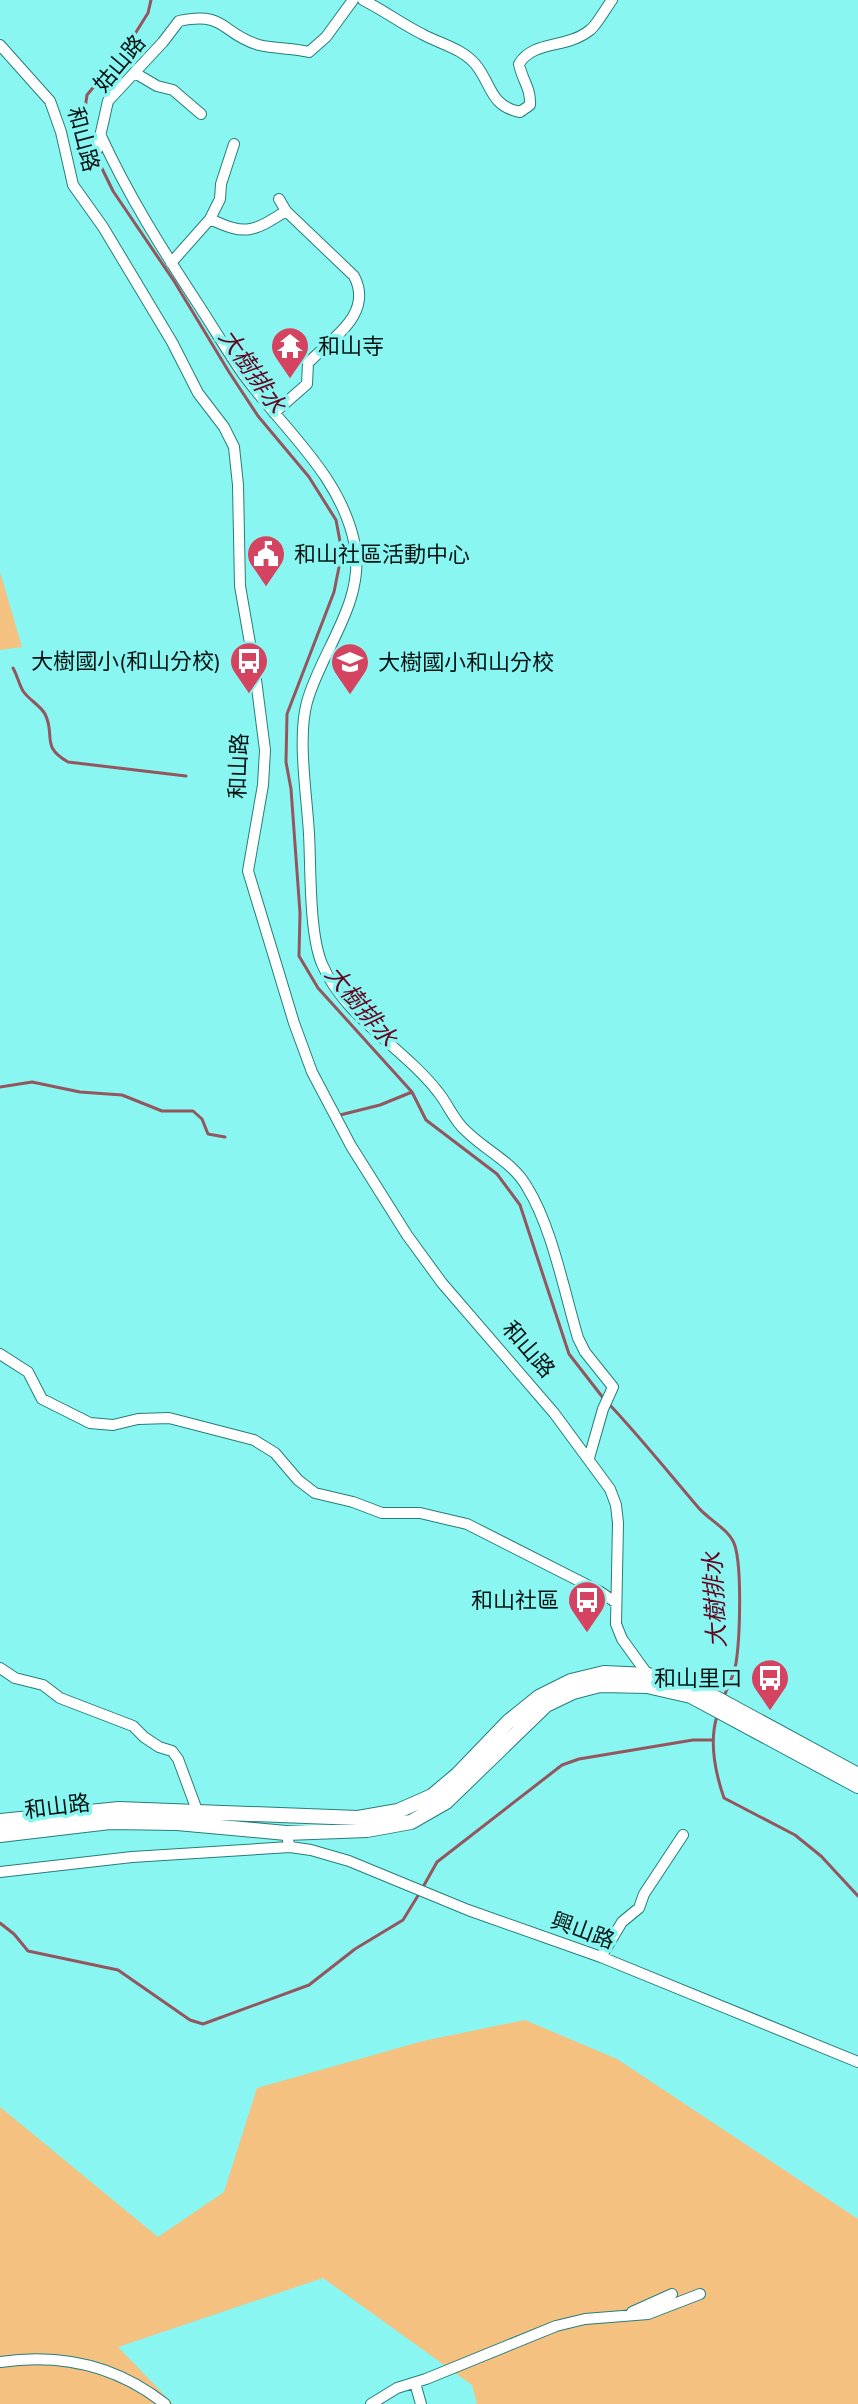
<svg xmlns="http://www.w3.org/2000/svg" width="858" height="2404" font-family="Mulish,'Noto Sans TC',sans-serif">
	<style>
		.green { fill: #f4c180 }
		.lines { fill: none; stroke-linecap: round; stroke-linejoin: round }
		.stream { stroke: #94565e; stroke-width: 3 }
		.minor-casing { stroke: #267e7b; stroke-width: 12 }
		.secondary-casing { stroke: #267e7b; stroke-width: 16 }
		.minor { stroke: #fff; stroke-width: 10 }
		.secondary { stroke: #fff; stroke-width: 14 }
		.labels { text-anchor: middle; stroke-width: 7; stroke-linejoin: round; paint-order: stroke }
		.street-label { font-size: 22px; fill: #001312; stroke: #89f6f1 }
		.poi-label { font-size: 22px; fill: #001312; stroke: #89f6f1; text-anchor: start }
		.water-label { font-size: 24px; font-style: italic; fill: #630622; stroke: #89f6f1 }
	</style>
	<rect width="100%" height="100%" fill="#89f6f1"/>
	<path class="green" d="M0,572L22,647L0,650Z
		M525,2020L617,2059L858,2219V2404H477L472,2385L323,2278L118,2347L173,2404H0V2107L158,2237L224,2192L257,2088L423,2041Z"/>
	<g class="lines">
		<path class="stream" d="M151,0L148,13L128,45L87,95L84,115L91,146L113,191L174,281L229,372L258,416L309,477L336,520L342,552L334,592L287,714L286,762L291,789L300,913L299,956L318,988L412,1092L426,1120L497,1174L520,1205L569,1354L604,1399
			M13,668C17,675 19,684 23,691C29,700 40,705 45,714C56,736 40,746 68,762L186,776
			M0,1087L32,1082L80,1092L122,1095L162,1111H193L202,1119L208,1134L225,1137
			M340,1115L380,1105L412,1092
			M609,1404C640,1437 668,1472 697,1506C708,1520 730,1529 735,1546C742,1569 740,1638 736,1663C734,1676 728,1685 724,1697
			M717,1716C709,1742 715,1772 724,1798L795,1835L821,1856L858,1896
			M423,1887L437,1862L562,1765L579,1759L693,1740H713
			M0,1923L14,1934L28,1951L118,1970L190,2020L203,2024L309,1985L355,1949L403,1920L419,1894"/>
		<g class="minor-casing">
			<path id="minor" d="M363,0C383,10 402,24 422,34C440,44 462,48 476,65C492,85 490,106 520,112L530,105C531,88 522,80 519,64C533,40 567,49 590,30C596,26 606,8 612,0
				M0,45L50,101L61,132L73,185L103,227L172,342L198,393L224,427L234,447L238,485L240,586L255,672L265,750L263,785L248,871L294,1023L312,1072L351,1146L407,1235L442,1283L554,1413L610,1489L616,1505L618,1523L616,1624L622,1639L648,1675V1679
				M135,73L157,86L173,90L201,114
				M101,136C128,195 162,249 198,304C213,327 227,351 243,374C283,429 342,476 355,546C365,603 321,651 307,702C297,738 307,796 309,834C311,869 309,933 322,964C345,1018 403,1047 438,1092C448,1104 454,1121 466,1131C486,1151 513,1162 527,1187C552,1227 564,1291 578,1338L585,1352L613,1387L603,1409L589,1458
				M97,150L108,101L163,42L179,21C227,11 221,34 259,45C276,49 293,48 309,52L326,37L353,0
				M210,219C246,236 253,232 286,211
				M171,263L210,219L220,199L221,184L234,144
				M274,413L307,384L308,363C332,338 374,314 354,276L286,211L279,199
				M0,1354L28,1372L42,1399L90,1423L113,1425L138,1419L169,1418L254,1440L275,1453L298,1480L315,1493L353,1502L382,1513H420L467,1524L599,1591L615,1602
				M0,1668L15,1678L43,1685L60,1698L133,1726L144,1737L159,1747L172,1751L178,1759L198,1813
				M286,1833L290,1847L311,1850L349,1861L468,1910L601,1957L858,2062
				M0,1872L132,1857L290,1847
				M601,1957L622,1922L639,1908L644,1894L683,1835
				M632,2312L672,2294
				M0,2362C61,2353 116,2365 165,2404
				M415,2383L421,2404
				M371,2404L397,2388L426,2379L556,2326L585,2319L648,2314L700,2294"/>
		</g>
		<g class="secondary-casing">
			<path id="secondary" d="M0,1821L119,1809L358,1818L398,1811L432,1796L457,1775L508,1722L539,1697L571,1681L604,1673L648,1675L692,1685L858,1775
				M0,1835L110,1822L177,1823L286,1833L367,1830L411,1822L446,1802L546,1705L573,1692L600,1685L647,1686L691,1696L858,1786"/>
		</g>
		<use href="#minor" class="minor"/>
		<use href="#secondary" class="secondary"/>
	</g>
	<defs>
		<g id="temple-pin" transform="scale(2)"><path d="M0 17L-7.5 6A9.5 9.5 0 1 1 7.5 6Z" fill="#d44461" stroke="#89f6f1"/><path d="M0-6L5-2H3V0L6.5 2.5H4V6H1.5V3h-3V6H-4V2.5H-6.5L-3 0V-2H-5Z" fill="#fff"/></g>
		<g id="civic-pin" transform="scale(2)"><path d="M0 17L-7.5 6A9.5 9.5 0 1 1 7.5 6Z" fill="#d44461" stroke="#89f6f1"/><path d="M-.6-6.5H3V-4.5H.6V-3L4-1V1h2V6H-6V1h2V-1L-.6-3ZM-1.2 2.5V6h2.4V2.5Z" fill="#fff"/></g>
		<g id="bus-pin" transform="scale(2)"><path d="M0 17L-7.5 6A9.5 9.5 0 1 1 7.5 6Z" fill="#d44461" stroke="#89f6f1"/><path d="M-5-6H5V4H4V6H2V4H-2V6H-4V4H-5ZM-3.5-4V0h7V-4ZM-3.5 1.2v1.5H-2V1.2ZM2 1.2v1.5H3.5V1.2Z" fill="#fff"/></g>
		<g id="school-pin" transform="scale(2)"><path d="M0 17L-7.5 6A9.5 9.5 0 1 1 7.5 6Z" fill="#d44461" stroke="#89f6f1"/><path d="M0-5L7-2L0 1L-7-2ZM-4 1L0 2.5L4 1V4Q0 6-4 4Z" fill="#fff"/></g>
	</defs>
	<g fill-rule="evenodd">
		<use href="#temple-pin" x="290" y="346"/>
		<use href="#civic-pin" x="266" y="554"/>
		<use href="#bus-pin" x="249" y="661"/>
		<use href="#school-pin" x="350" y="662"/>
		<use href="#bus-pin" x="587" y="1600"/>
		<use href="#bus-pin" x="770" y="1678"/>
	</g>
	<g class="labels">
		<g class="street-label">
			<text transform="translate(119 63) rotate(-50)" y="8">姑山路</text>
			<text transform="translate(84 139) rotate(75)" y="8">和山路</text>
			<text transform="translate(238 766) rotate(-88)" y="8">和山路</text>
			<text transform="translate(529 1349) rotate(49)" y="8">和山路</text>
			<text transform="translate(57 1806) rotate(-7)" y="8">和山路</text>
			<text transform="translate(583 1930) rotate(20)" y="8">興山路</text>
		</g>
		<g class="poi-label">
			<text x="318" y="354">和山寺</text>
			<text x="294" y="562">和山社區活動中心</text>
			<text x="221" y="669" text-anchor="end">大樹國小(和山分校)</text>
			<text x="378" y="670">大樹國小和山分校</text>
			<text x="559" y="1608" text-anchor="end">和山社區</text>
			<text x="742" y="1686" text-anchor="end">和山里口</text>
		</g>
		<g class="water-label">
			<text transform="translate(252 371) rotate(55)" y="8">大樹排水</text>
			<text transform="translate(361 1006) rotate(50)" y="8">大樹排水</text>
			<text transform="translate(715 1600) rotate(-93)" y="8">大樹排水</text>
		</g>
	</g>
</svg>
